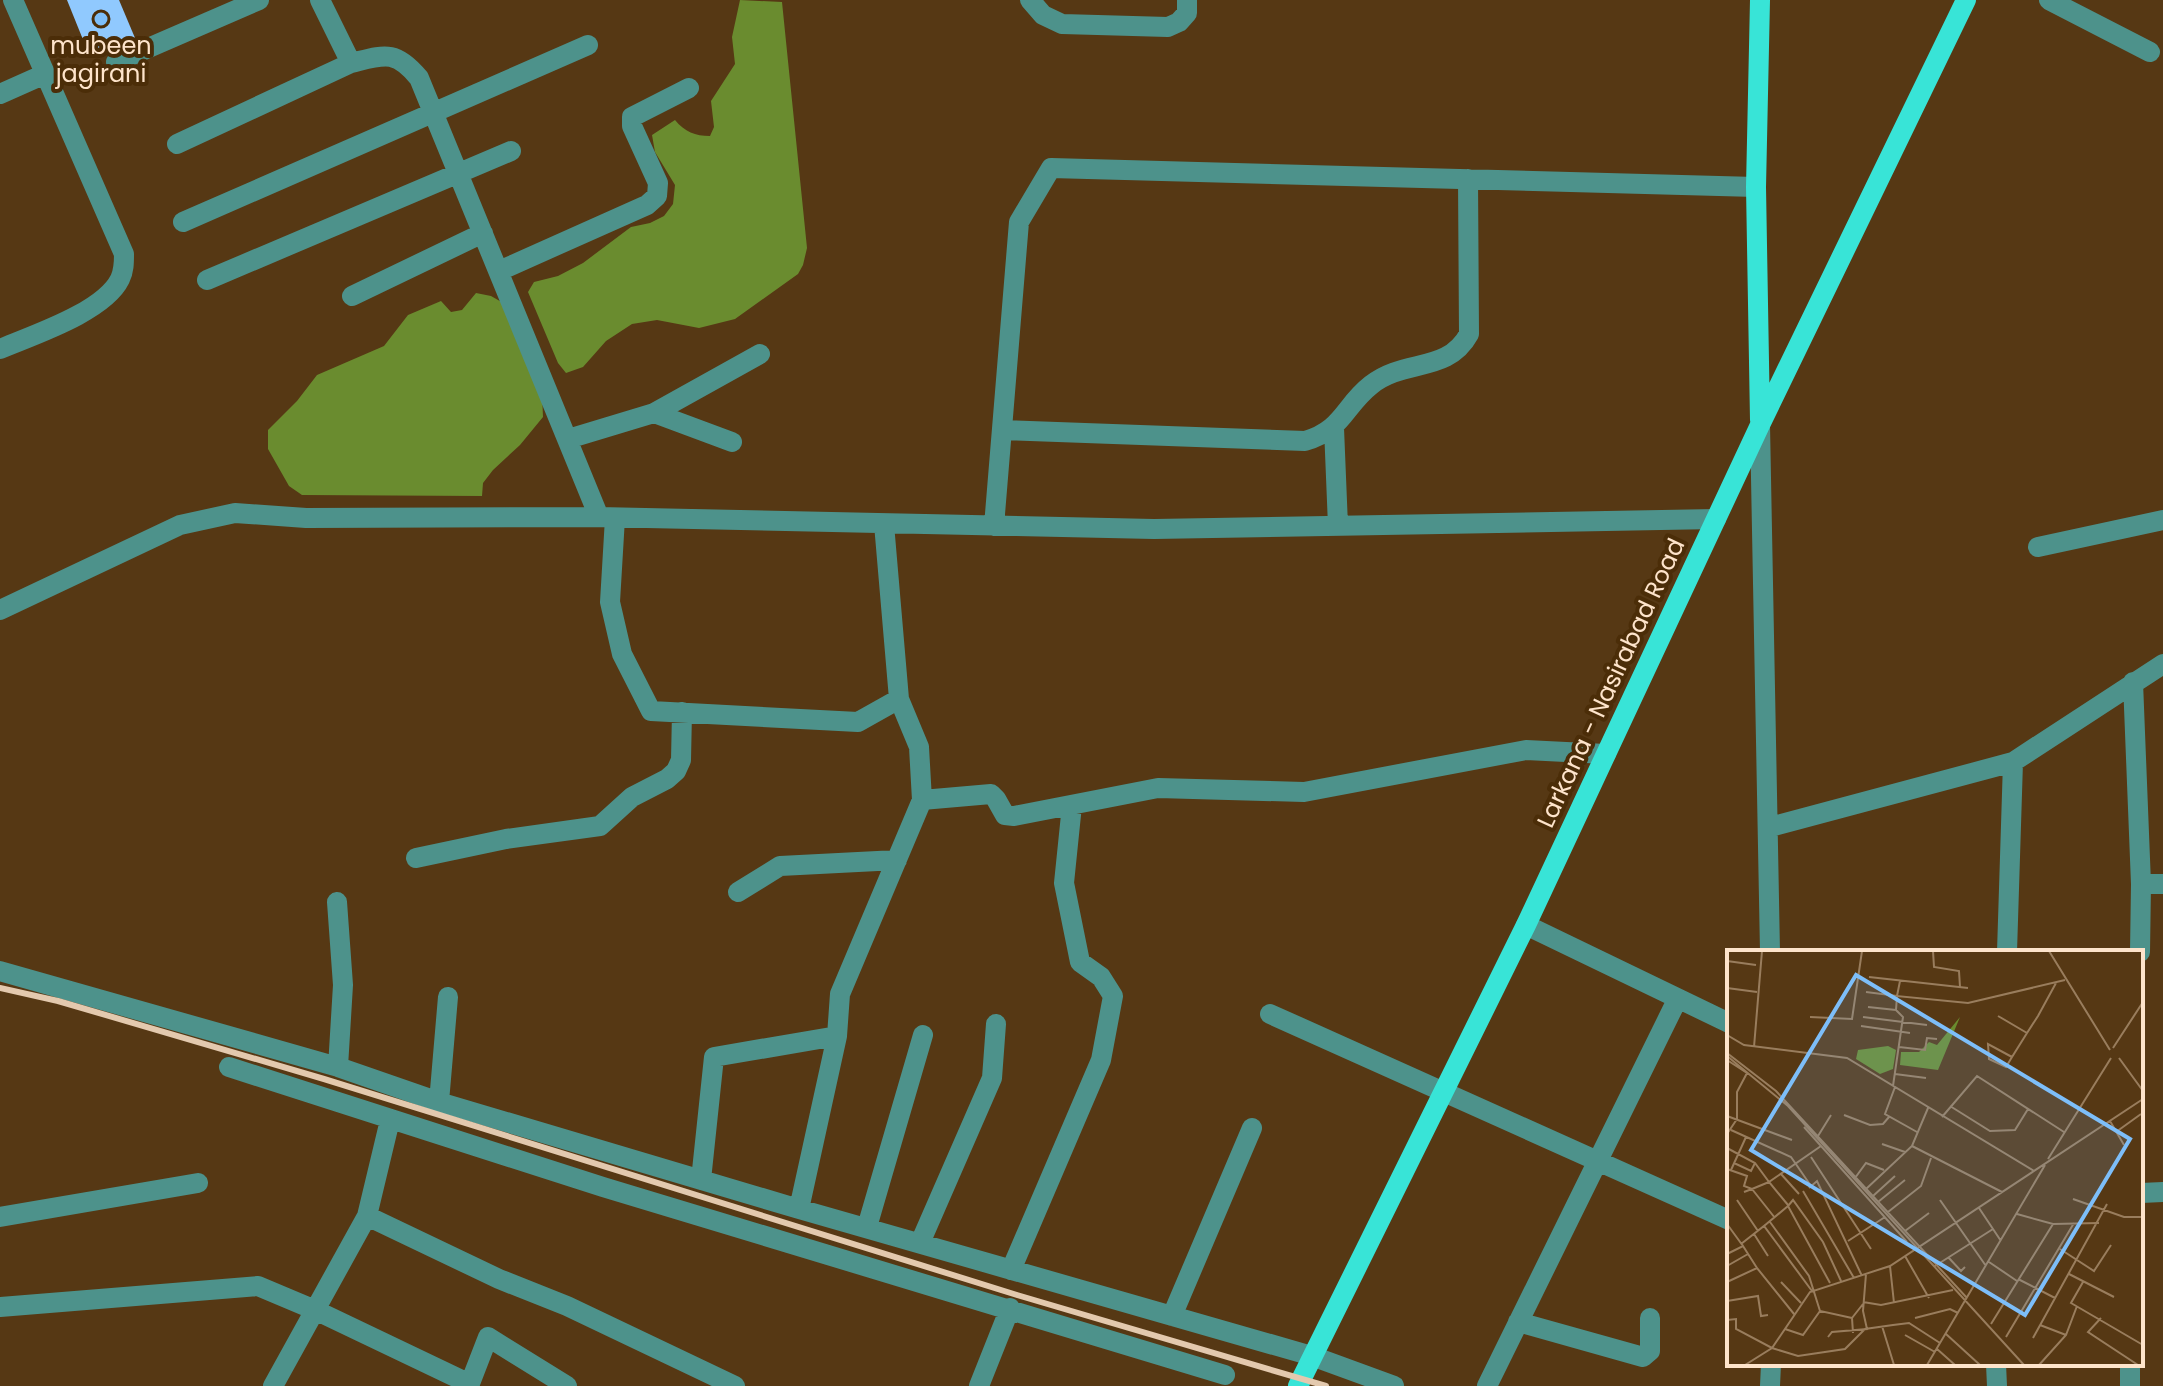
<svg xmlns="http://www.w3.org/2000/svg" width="2163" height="1386" font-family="Poppins,sans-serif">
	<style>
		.water { fill: #6a8c2f }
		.building { fill: #90c9fe }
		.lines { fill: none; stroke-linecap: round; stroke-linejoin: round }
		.minor { stroke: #4d928b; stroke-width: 20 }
		.major { stroke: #38e4d7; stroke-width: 20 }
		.rail { stroke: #e3c9ae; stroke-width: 6 }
		.poi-dot { fill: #7dbef9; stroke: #4b2d08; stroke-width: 3 }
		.labels { text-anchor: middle; stroke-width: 8; stroke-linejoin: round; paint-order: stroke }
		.poi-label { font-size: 24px; fill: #fee4cb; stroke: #4b2d08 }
		.street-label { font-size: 24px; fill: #fee4cb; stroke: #4b2d08 }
		.inset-road { fill: none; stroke: #997d5d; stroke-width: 2 }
		.view { fill: #7dbef9; fill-opacity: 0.15; stroke: #7dbef9; stroke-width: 4 }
		.inset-edge { fill: none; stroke: #fee4cb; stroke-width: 4 }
	</style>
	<rect width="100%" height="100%" fill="#563814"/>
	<path class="water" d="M740,0L782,2L807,248L803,265L798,274L735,319L699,328L657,320L632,324L606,341L583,367L566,373L558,363L528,292L534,282L558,276L583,263L631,227L650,223L664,216L673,204L675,185L655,152L652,135L675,120C685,132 695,136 710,136L714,127L711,101L735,64L732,37Z
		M476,293L491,296L505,304L542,393L543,417L520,445L493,470L483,483L482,496L302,495L289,486L268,449V430L297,401L317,375L384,346L408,315L441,301L451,312L462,310Z"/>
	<path class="building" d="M67,0H119L135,38L90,57Z"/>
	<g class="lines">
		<path class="minor" d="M320,0L351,63C384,55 395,49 419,78L599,517
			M1030,0L1043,15L1062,24L1168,27L1179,22L1187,13V0
			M2049,0L2150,52
			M116,62L259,0
			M0,94L45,74
			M177,144L351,63
			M183,222L588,45
			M499,271L647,205L657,196L658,183L632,126V117L689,88
			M207,280L511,151
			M352,296L483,233
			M0,349C33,335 104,312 120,279C124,271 124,263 124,254L13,0
			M654,413L732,442
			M1760,425L1770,952
			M1334,428L1338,526
			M1002,430L1305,441C1343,430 1344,406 1371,385C1405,358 1447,374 1469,334L1468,179
			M568,439L654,413L760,354
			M615,518L610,602L622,654L651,711L858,722L899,699
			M994,526L1019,222L1051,168L1756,187
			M2038,547L2163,520
			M0,610L180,525L235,513L306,518L599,517L1154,529L1716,519
			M2133,682L2141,884L2140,952
			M922,800L991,794L996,799L1005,815L1014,816L1158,788L1304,792L1526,750L1606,754
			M1770,827L2013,762L2163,664
			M416,858L506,839L600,826L632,797L667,779L676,771L681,760L682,712
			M2141,884H2163
			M738,892L780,866L897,860
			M337,902L343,985L338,1067
			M1526,925L1729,1023
			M2007,952L2013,762
			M0,971L338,1067L439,1102L799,1209L1312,1356L1394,1386
			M1270,1014L1729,1220
			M229,1067L603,1187L1225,1375
			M439,1102L448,997
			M701,1180L714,1057L837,1036
			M2141,1193L2163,1192
			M799,1209L837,1036L840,994L922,800L919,747L899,699L884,524
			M367,1216L499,1279L567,1306L735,1386
			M0,1217L198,1183
			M867,1227L923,1035
			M920,1243L992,1078L996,1024
			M1011,1270L1101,1060L1113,996L1101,977L1080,962L1064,883L1072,805
			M0,1307L258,1286L315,1310L470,1384
			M1172,1316L1252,1128
			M1518,1322L1643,1357L1650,1351V1318
			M1996,1364L1997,1386
			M273,1386L367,1216L390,1120
			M469,1386L488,1337L567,1386
			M979,1386L1010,1308
			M1487,1386L1677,1000
			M1770,1386L1771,1364
			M2130,1386V1364"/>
		<path class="major" d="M1760,0L1756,187L1760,420
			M1298,1386L1526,925L1760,425L1966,0"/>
		<path class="rail" d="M0,988L58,1001L324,1079L1017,1295L1326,1386"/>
	</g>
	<circle class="poi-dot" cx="101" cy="19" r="8"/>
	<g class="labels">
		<g class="poi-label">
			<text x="101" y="54">mubeen<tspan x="101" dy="28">jagirani</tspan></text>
		</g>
		<g class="street-label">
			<text transform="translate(1611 683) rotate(-65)" y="8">Larkana - Nasirabad Road</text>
		</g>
	</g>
	<g transform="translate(1727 950)">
		<rect width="416" height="416" fill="#563814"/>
		<path d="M233,67L211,120L173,115L174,102H192L202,92L210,95ZM161,96L169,100L166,119L153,124L129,109L131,100Z" fill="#6a8c2f"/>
		<path class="inset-road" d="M206,1L207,17L232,21L233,37M322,1L383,100M0,11L29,15M142,27L241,38M0,38L30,42M139,42L170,46L173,31M141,57L169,60M271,66L300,83M83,67L125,69L135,1M136,67L200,75M134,76L183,83M0,85L17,95L120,108L307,221M27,97L35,1M172,97L198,100L200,88L210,89M386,98L416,52M0,103L49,141L240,348M0,106L61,156L297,415M285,107L261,94L262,109L279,117L285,107L300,83L311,66L329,33M392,108L416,141M0,110L20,123L10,142V169L0,184M168,124L199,128M166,136L176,67L169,60L170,46L241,53L338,30M168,137L158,164L190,182M223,156L263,181L288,180L301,159M117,165L143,175L156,174L162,167M0,166L65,190M215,167L250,126L337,182M383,171L397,195M77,177L180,292M4,180L64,207L84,236M389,182L414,164M91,186L104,165M155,194L178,202M185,196L275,242M0,198L28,213L42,232L25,239L48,268M84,207L144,299M321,209L384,108M7,213L24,221L28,213M0,219L20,226L17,236L25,239L17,242M4,220L19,187M54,224L72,244M128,228L139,213L157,220M82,238L90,231L135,326M139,239L185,196L201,158M76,241L127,328M146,246L168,226M346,249L397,267H416M10,250L31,281M213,250L259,316M151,252L178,230M61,255L42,232L94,196M61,256L66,250L96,292L114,331M252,258L274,291M161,262L194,236L204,208M290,264L326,274L372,273M43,272L82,326L93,361L125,368M0,274L16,296M37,276L61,256L103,333M178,281L202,263M27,284L41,306M121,291L158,267M14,294L37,276L85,341M333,299L367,321L384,295M0,304L16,296L30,318M178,306L202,348M221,307L234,321L238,317M262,312L290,331M0,316L21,304M163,316L167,353M208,316L266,279M342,324L387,347M291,329L328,348M0,332L30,318L67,364M54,332L74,353M356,332L344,353L416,395M0,351L31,346L34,366L41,365M136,352L154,355L226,340M188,368L223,359L231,363M374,368L361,382L411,415M0,370L9,369V379L45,398L71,406L118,399L138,379L166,375L182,373L213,393M264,374L326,274M313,375L339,385M155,376L167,415M58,379L76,385L93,361M126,383L125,368L136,354M219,384L253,415M178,385L208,402M101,387L105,382L140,379L136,361L139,324M279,387L347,273M306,388L380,254M210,399L228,415M18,415L45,398L83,342L163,316L416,149M200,415L318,215M312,415L339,385L350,356"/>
		<path class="view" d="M129,25L403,189L298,365L24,200Z"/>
		<rect width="416" height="416" class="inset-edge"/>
	</g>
</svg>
